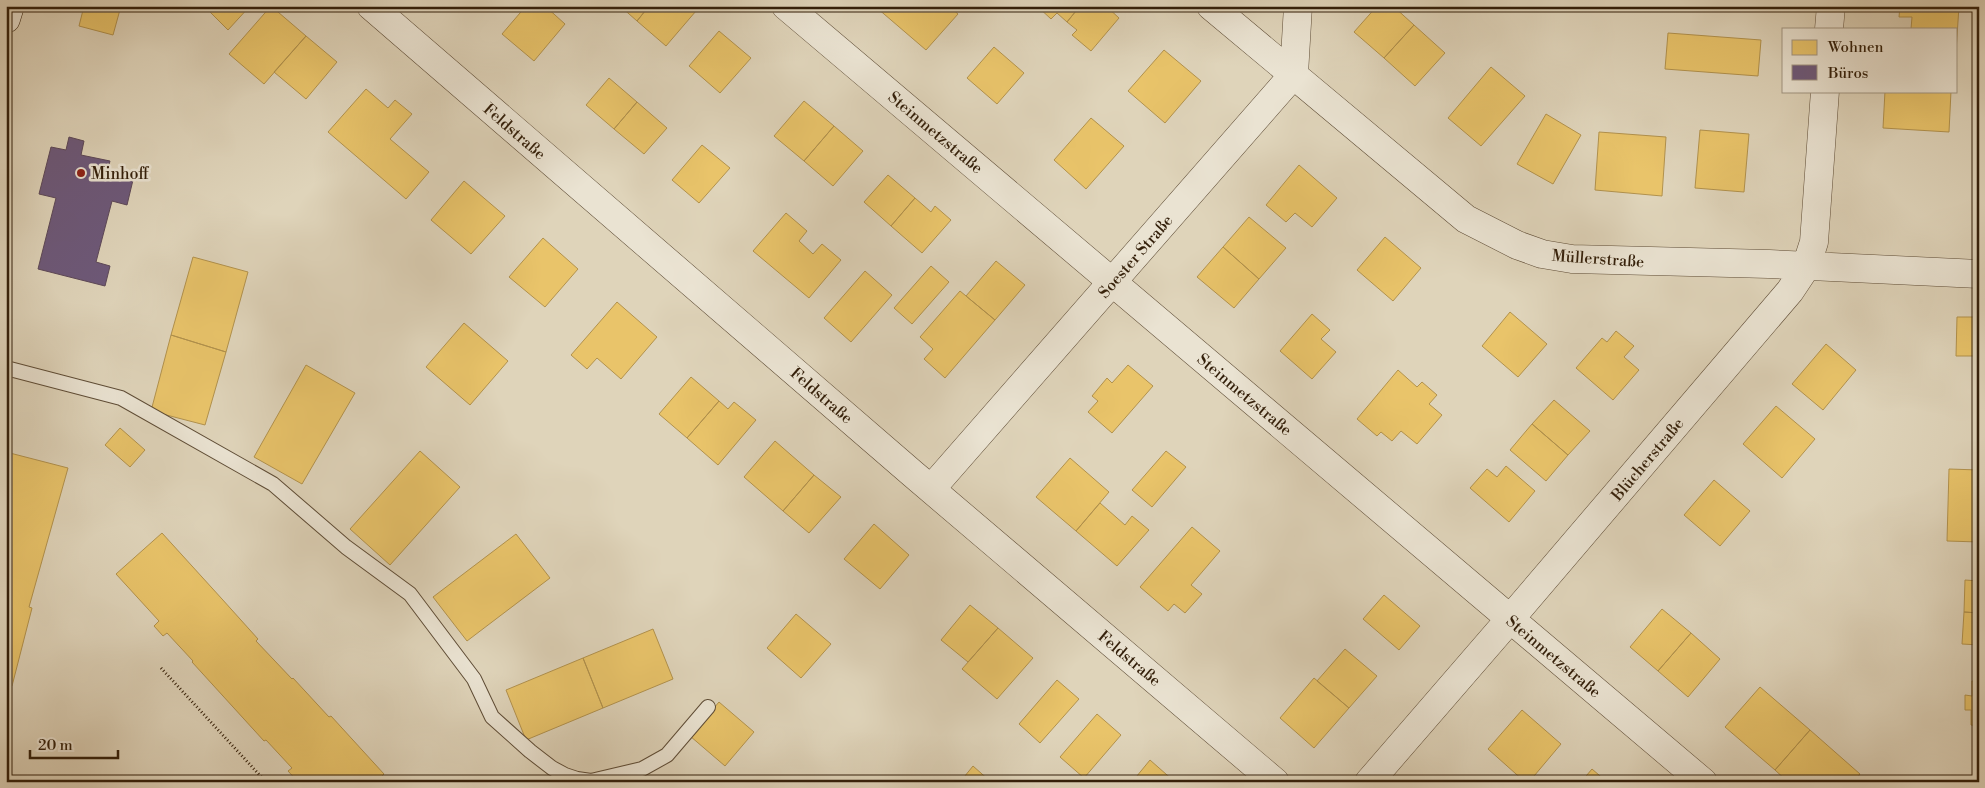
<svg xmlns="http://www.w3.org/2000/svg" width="1985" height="788" font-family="'Libre Bodoni',serif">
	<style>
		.homes { fill: #e9c46a; stroke: #b2924d }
		.offices { fill: #6d597a; stroke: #5c4858 }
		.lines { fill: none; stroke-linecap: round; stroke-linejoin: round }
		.service-casing { stroke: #5e4c36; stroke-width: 16 }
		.minor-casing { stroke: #5e4c36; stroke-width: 29 }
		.secondary-casing { stroke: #331f0a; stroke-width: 29 }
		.path { stroke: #331f0a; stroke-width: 3; stroke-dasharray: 1 2.5; stroke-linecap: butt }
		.service { stroke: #eae3d2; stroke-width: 14 }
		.minor { stroke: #eae3d2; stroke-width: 28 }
		.secondary { stroke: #eae3d2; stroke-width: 28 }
		.poi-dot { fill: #8f2418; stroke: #eae3d2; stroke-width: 2 }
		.labels { text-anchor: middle; stroke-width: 5; stroke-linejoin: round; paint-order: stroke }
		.street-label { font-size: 16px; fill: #331f0a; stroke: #eae3d2 }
		.poi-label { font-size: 16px; fill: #331f0a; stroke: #eae3d2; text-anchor: start }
	</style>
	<rect width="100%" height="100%" fill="#dfd4ba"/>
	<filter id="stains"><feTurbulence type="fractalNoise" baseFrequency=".004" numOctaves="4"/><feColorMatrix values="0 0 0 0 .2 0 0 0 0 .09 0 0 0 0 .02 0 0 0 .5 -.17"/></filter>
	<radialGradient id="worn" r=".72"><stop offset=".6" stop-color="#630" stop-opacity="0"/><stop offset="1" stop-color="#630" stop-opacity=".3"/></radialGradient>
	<path class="homes" d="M84,6H121L113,35L79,26Z
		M204,6H250L228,30Z
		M271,6L306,36L264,84L229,54Z
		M526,6H545L565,24L534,61L502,34Z
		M620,6H649L637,21Z
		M649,6H691L696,11L666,46L637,21Z
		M878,6H949L958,14L926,50L877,8Z
		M1037,6H1080L1067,22L1057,13L1051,19Z
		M1080,6H1106L1119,18L1091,51L1072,35L1077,30L1067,22Z
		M1377,6H1393L1414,25L1384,58L1354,32Z
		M1900,6H1959L1956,52V29H1911L1912,17H1899Z
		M1414,25L1445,53L1415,86L1384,58Z
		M719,31L751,58L720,93L689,66Z
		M1668,33L1761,40L1758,76L1665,69Z
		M306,36L337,62L306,99L274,72Z
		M994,47L1024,73L997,104L967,78Z
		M1164,50L1201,81L1165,123L1128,91Z
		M1491,67L1525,96L1481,146L1448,118Z
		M609,78L637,102L614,129L586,105Z
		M366,89L388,108L395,100L412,114L390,139L429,172L406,199L328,132Z
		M1885,91H1951L1949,132L1883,128Z
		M804,101L834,126L804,161L774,136Z
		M637,102L667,128L644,154L614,129Z
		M1546,114L1581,135L1553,184L1517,164Z
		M1091,118L1124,146L1086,189L1054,160Z
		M834,126L863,151L833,186L804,161Z
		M1700,130L1749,134L1744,192L1695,188Z
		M1599,132L1666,137L1662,196L1595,190Z
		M702,145L730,168L699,203L672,180Z
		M1299,165L1337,198L1312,227L1295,213L1286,222L1266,205Z
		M888,175L915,198L891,226L864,202Z
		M464,181L505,216L471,254L431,220Z
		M915,198L931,212L935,206L951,220L922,253L891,226Z
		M786,213L807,231L799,241L813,254L822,244L841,260L809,298L753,251Z
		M1249,217L1286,248L1259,279L1223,247Z
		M1385,237L1421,268L1393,301L1357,270Z
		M543,238L578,269L545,307L509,277Z
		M1223,247L1259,279L1234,308L1197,277Z
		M193,257L248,272L226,352L171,335Z
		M996,261L1025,285L995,320L966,296Z
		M931,266L949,282L912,324L894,308Z
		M865,271L892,295L851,342L824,318Z
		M960,291L995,320L945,378L924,359L933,349L920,337Z
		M617,302L657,337L621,379L597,358L587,369L571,355Z
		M1510,312L1547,344L1518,377L1482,346Z
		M1312,314L1330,330L1321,339L1336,352L1312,379L1280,351Z
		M1957,317H1979V356H1956Z
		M464,323L508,361L470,405L426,367Z
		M1616,331L1634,346L1624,357L1639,370L1613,400L1576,368L1602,338L1607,342Z
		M171,335L226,352L205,425L151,411Z
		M1826,344L1856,370L1823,410L1792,384Z
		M306,365L355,393L302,484L254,457Z
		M1128,365L1153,386L1112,433L1088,412L1098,401L1092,396L1107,378L1112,383Z
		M1398,370L1417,387L1422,382L1437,395L1429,404L1442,415L1417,444L1401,431L1392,441L1381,432L1377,436L1357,419Z
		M691,377L719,401L687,438L659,414Z
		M1554,400L1590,431L1568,455L1532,424Z
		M719,401L728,409L734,402L756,420L718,465L687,438Z
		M1776,406L1815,439L1782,478L1743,444Z
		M1532,424L1568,455L1546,481L1510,450Z
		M120,428L145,450L130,467L105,445Z
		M775,441L814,475L783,511L744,477Z
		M420,451L460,487L390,565L350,529Z
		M1166,451L1186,467L1152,507L1132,490Z
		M6,452L68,468L29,607L32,608L12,686L6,684Z
		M1070,458L1109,492L1076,531L1036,497Z
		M1506,466L1535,491L1509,522L1470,488L1487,469L1497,477Z
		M1949,469L1979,470V542L1947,541Z
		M814,475L841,497L809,533L783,511Z
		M1714,480L1750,511L1720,546L1684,515Z
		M1100,503L1125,525L1132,516L1149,530L1117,566L1076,531Z
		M874,524L909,555L880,589L844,559Z
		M1192,527L1220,551L1191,585L1202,594L1185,613L1174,604L1168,611L1140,587Z
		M162,533L222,599L258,639L256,641L292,679L293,678L329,717L331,716L384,774L376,782H307L303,777L298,782L288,771L292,768L266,740L264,741L192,662L193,661L167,633L163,636L154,626L159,621L116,574Z
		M516,534L550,578L467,641L433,597Z
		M1965,580L1979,581V613L1964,612Z
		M1384,595L1420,626L1399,650L1363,619Z
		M970,605L998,628L968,662L941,640Z
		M1662,609L1691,633L1658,671L1630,647Z
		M1964,612L1979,613V645L1962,644Z
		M796,614L831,644L801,678L767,648Z
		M998,628L1033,658L997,699L962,669Z
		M653,629L673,679L603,708L583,658Z
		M1691,633L1720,659L1688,697L1658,671Z
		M1345,649L1377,676L1349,708L1317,681Z
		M583,658L603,708L526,740L506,690Z
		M1314,678L1349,708L1314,748L1280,718Z
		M1057,680L1079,699L1040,743L1019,724Z
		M1972,681L1979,682V726L1971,725V710H1965V695L1972,696Z
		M1760,687L1810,730L1775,770L1725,727Z
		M719,702L754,732L725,766L690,736Z
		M1522,710L1561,744L1529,782H1525L1488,749Z
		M1097,714L1121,735L1084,778L1060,757Z
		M1810,730L1860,774L1854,782H1788L1775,770Z
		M1150,760L1175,782H1132Z
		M973,766L991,782H960Z
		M1592,769L1607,782H1581Z"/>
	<path class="offices" d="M69,137L84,141L81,155L110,161L107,172L133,180L127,205L112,201L96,262L110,266L105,286L38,269L56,198L39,194L51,147L66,150Z"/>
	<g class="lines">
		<g class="service-casing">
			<path id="service" d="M6,368L121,398L273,484L346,547L410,594L474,679L492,717L530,751L552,768L565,775L577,779L591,781L642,769L667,755L708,707"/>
		</g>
		<g class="minor-casing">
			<path id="minor" d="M371,6L913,474L1275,782
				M786,6L1703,782
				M1211,6L1466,219L1517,245L1542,254L1572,259L1769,264L1979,274
				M1829,29L1831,6
				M931,489L1294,74L1298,6
				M1369,782L1510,619L1790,291L1806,267L1814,242L1825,91"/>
		</g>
		<g class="secondary-casing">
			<path id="secondary" d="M6,19L10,6"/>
		</g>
		<path class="path" d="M161,668L266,782"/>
		<use href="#service" class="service"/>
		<use href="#minor" class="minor"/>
		<use href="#secondary" class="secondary"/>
	</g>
	<circle class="poi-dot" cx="81" cy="173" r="5"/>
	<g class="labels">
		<g class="street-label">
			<text transform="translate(515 131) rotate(41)" y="6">Feldstraße</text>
			<text transform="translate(936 132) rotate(40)" y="6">Steinmetzstraße</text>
			<text transform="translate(1135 256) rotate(-49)" y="6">Soester Straße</text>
			<text transform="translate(1598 258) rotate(4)" y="6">Müllerstraße</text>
			<text transform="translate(1245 394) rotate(40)" y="6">Steinmetzstraße</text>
			<text transform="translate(822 395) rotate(41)" y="6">Feldstraße</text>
			<text transform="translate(1647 459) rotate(-50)" y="6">Blücherstraße</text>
			<text transform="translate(1554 656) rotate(40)" y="6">Steinmetzstraße</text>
			<text transform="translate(1130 658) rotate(40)" y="6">Feldstraße</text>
		</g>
		<g class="poi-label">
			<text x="91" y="179">Minhoff</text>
		</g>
	</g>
	<rect width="1985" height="788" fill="none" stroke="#dfd4ba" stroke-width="25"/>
	<rect x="8" y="8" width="1970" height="773" fill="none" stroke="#331f0a" stroke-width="2.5"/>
	<rect x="12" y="12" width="1960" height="763" fill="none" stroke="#331f0a"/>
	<rect x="1782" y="28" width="175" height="65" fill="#eae3d2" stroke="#a19582"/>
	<rect x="1792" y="40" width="25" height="15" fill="#e9c46a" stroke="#a19582"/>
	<text x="1828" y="52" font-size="15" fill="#331f0a">Wohnen</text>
	<rect x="1792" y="65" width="25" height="15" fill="#6d597a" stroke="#a19582"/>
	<text x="1828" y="78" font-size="15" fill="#331f0a">Büros</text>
	<path d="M30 750v8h88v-8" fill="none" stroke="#331f0a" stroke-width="2.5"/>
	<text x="38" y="750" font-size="15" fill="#331f0a" stroke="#eae3d2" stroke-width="4" paint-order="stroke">20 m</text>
	<rect width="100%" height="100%" filter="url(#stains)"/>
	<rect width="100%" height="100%" fill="url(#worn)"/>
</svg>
